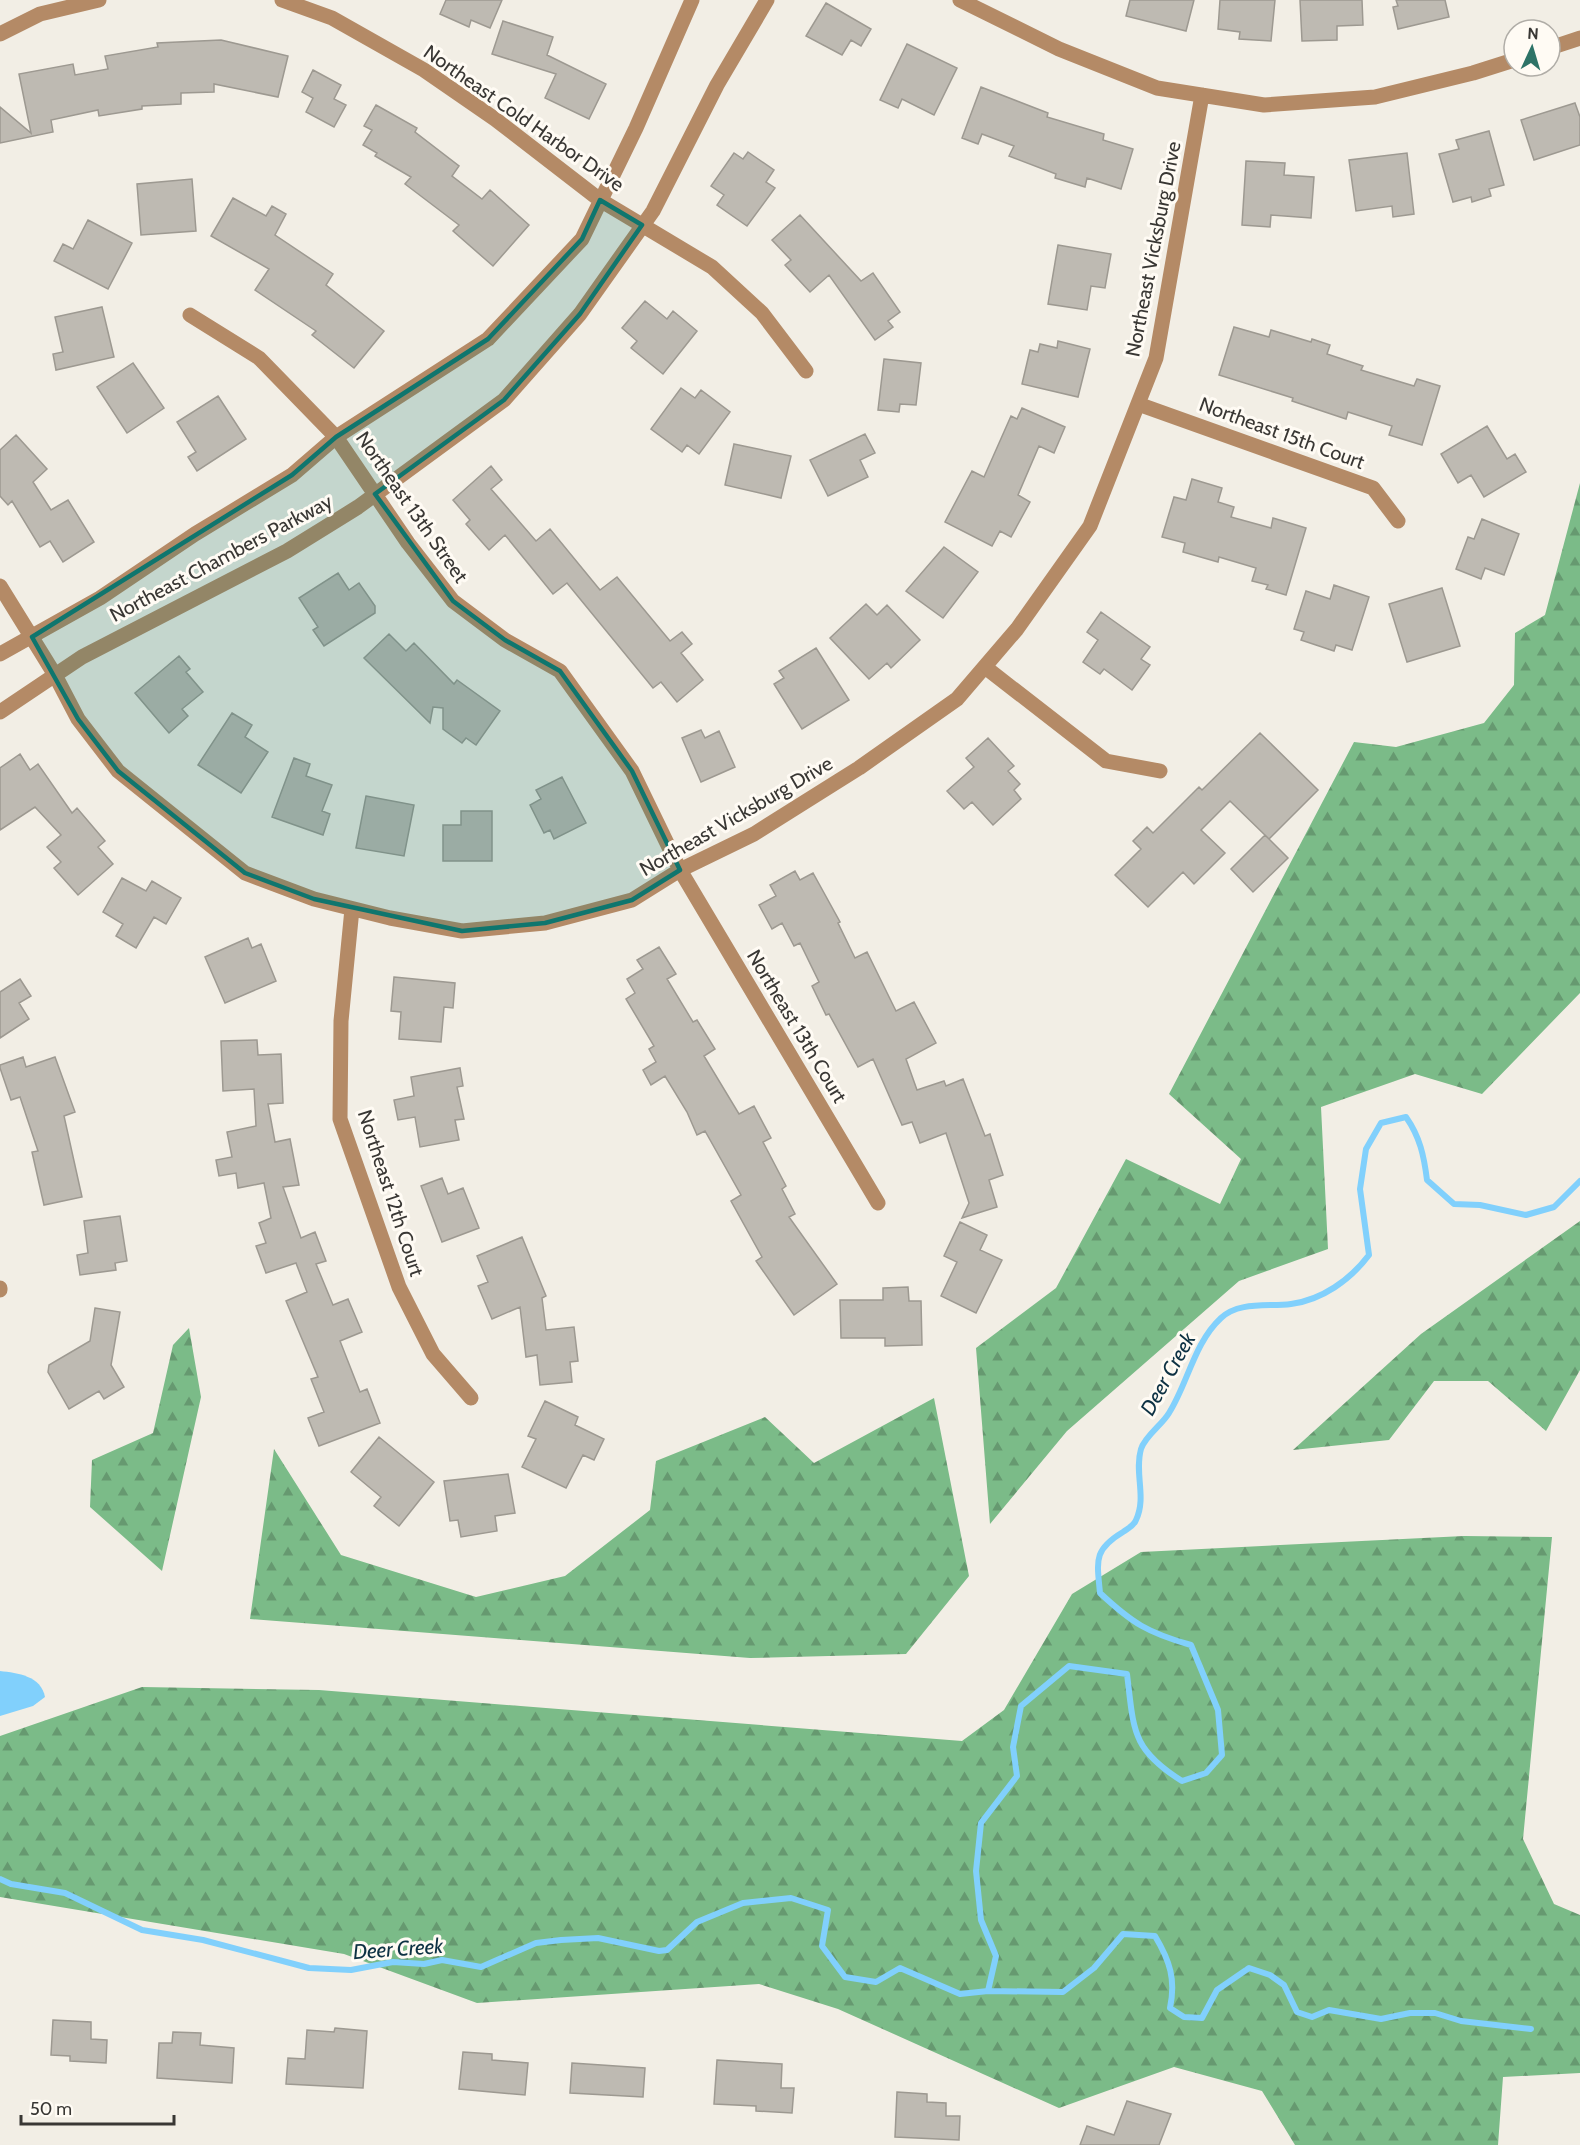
<svg xmlns="http://www.w3.org/2000/svg" width="1580" height="2145" font-family="Cabin,sans-serif">
	<style>
		.forest { fill: url(#forest-firs) }
		.water { fill: #81d0fc }
		.lines { fill: none; stroke-linecap: round; stroke-linejoin: round }
		.stream { stroke: #81d0fc; stroke-width: 6 }
		.building { fill: #bebab2; stroke: #9d9991; stroke-width: 1.5 }
		.minor { stroke: #b48a66; stroke-width: 15 }
		.marked { fill: #0f766e; fill-opacity: 0.2; stroke: #0f766e; stroke-width: 4.5; stroke-linejoin: round }
		.labels { text-anchor: middle; stroke-width: 6; stroke-linejoin: round; paint-order: stroke }
		.street-label { font-size: 20px; fill: #393734; stroke: #fffbf4 }
		.water-label { font-size: 21px; font-style: italic; fill: #0d3143; stroke: #fffbf4 }
	</style>
	<defs>
		<pattern id="forest-firs" width="22" height="20" patternUnits="userSpaceOnUse" patternTransform="scale(1.5)"><rect width="22" height="20" fill="#7bbb88"/><path d="M5 1l3.5 6h-7zM16 11l3.5 6h-7z" fill="#669970"/></pattern>
	</defs>
	<rect width="100%" height="100%" fill="#f2eee5"/>
	<path class="forest" d="M1580,483V993L1482,1094L1415,1074L1321,1107L1328,1249L1239,1281L1067,1431L990,1524L976,1348L1056,1288L1126,1159L1220,1204L1241,1159L1169,1094L1354,742L1396,747L1484,723L1514,685L1515,633L1545,615Z
		M1580,1221V1370L1546,1431L1488,1381H1434L1389,1440L1293,1450L1421,1334Z
		M189,1328L201,1397L162,1571L90,1507L92,1460L153,1433L173,1345Z
		M934,1398L969,1576L906,1654L750,1658L250,1619L274,1449L341,1555L476,1597L565,1576L650,1510L656,1461L765,1417L814,1463Z
		M1464,1536L1552,1537L1523,1839L1554,1904L1580,1915V2073L1503,2077L1498,2145H1295L1262,2091L1174,2067L1059,2108L838,2009L759,1984L477,2003L344,1954L0,1897V1736L142,1687L319,1690L962,1741L1004,1710L1072,1594L1141,1552Z"/>
	<path class="water" d="M0,1671C18,1673 41,1676 45,1697L33,1706L0,1716Z"/>
	<g class="lines">
		<path class="stream" d="M0,1879L11,1884L65,1893L142,1930L203,1940L309,1968L351,1970L393,1962L424,1964L442,1960L481,1967L536,1943L561,1940L598,1938L659,1951L667,1950L697,1922L743,1903L791,1898L828,1910L822,1946L845,1977L876,1982L900,1968L960,1994L988,1991L996,1956L981,1920L976,1871L981,1823L1017,1776L1013,1747L1021,1706L1069,1666L1127,1674C1134,1730 1131,1749 1182,1781L1206,1773L1222,1755L1218,1710L1191,1645C1148,1633 1132,1623 1100,1593C1097,1561 1093,1550 1123,1532C1128,1528 1134,1526 1136,1520C1147,1497 1134,1473 1141,1449C1145,1436 1162,1425 1169,1413C1188,1383 1194,1343 1221,1318C1239,1301 1268,1307 1291,1304C1322,1300 1350,1280 1369,1255L1360,1189L1366,1149L1381,1123L1406,1117C1420,1137 1424,1156 1427,1180L1454,1204L1480,1205L1526,1215L1554,1207L1580,1181
			M988,1991L1063,1992L1094,1968L1123,1934L1155,1936C1170,1961 1176,1980 1170,2008L1184,2017L1202,2018L1217,1990L1249,1968L1270,1975L1284,1985L1297,2012L1312,2017L1329,2010L1381,2019L1410,2013H1435L1461,2021L1531,2029"/>
	</g>
	<path class="building" d="M446,0H502L490,28L471,20L469,27L440,14Z
		M1130,0H1194L1186,31L1126,16Z
		M1220,0H1275L1271,41L1239,39L1240,32L1218,29Z
		M1300,0H1362L1363,25L1337,26V40L1302,41Z
		M1396,0H1445L1449,17L1398,29L1393,7L1398,6Z
		M826,3L871,29L861,46L851,40L842,55L806,36Z
		M503,21L553,37L547,55L606,84L589,119L545,98L556,74L492,54Z
		M221,40L288,56L278,97L214,84V92L181,93V104L142,106V109L99,116L98,110L51,120L53,132L0,143V107L31,133L19,74L73,64L75,75L108,69L105,56L158,47L157,43Z
		M907,44L957,68L934,115L902,99L898,108L880,100Z
		M313,70L341,85L334,99L346,105L334,127L306,112L313,98L302,92Z
		M981,87L1048,113L1047,117L1104,134L1103,140L1133,149L1121,189L1087,178L1085,187L1055,178L1056,174L1009,156L1014,146L982,134L978,144L962,138Z
		M1575,103L1580,117V145L1534,160L1521,120Z
		M376,105L417,128L415,132L459,166L452,176L482,199L490,190L529,225L493,266L453,231L459,225L405,184L411,177L375,156L377,153L363,145L372,130L364,126Z
		M1489,131L1504,185L1489,189L1491,196L1472,202L1471,197L1453,202L1439,154L1459,149L1456,140Z
		M748,152L774,170L766,182L775,188L747,226L717,205L724,195L711,186L734,153L743,159Z
		M1407,153L1414,214L1393,217L1392,206L1356,211L1349,160Z
		M1246,161L1285,163L1284,175L1314,177L1311,218L1271,215L1270,227L1242,225Z
		M192,179L196,231L141,235L137,184Z
		M233,198L266,216L272,206L286,214L275,235L333,274L326,285L384,331L354,368L312,335L316,331L255,290L269,269L211,236Z
		M800,215L861,281L873,273L900,312L888,321L893,327L875,340L829,275L810,292L785,265L791,260L772,240Z
		M88,220L132,243L108,289L54,261L63,244L73,249Z
		M1058,245L1111,254L1105,288L1091,286L1087,310L1048,304Z
		M645,301L667,319L673,311L697,331L663,374L631,348L637,341L622,328Z
		M102,307L114,357L56,370L53,354L63,352L55,317Z
		M1234,327L1269,337L1271,330L1311,342L1312,339L1330,345L1327,354L1363,366L1361,370L1414,386L1417,379L1440,386L1422,445L1389,435L1392,426L1348,412L1346,419L1292,401L1293,398L1219,375Z
		M1058,341L1090,349L1078,397L1022,384L1030,350L1038,352L1040,344L1057,348Z
		M884,359L921,363L916,405L900,404L899,412L878,410Z
		M133,363L164,408L127,433L97,387Z
		M681,388L695,398L701,390L730,412L699,454L687,445L682,452L651,429Z
		M218,396L246,439L197,471L188,457L196,452L177,422Z
		M1022,408L1065,427L1054,453L1039,446L1018,495L1030,502L1011,537L1000,531L992,546L945,522L972,471L984,477L1011,416L1017,419Z
		M1487,426L1507,459L1515,454L1526,472L1484,497L1471,475L1458,483L1441,454Z
		M865,434L875,453L860,460L868,477L828,496L810,460Z
		M16,435L47,469L33,482L51,510L68,500L94,542L63,562L50,541L40,547L12,501L8,505L0,496V450Z
		M734,444L791,456L781,498L725,485Z
		M491,466L502,480L491,489L536,541L550,529L600,590L617,577L670,641L682,632L692,644L681,653L703,680L677,702L661,682L653,688L567,583L553,594L505,535L489,550L466,524L470,520L453,500Z
		M1192,479L1222,488L1218,502L1234,507L1231,517L1271,528L1273,518L1306,528L1286,595L1266,589L1268,585L1252,581L1256,568L1219,557L1218,562L1183,552L1185,543L1162,537L1174,497L1186,500Z
		M1482,519L1519,534L1504,575L1485,568L1481,579L1456,569L1468,537L1474,539Z
		M944,547L978,572L943,618L906,591Z
		M338,573L349,590L359,583L375,606V613L324,646L313,630L318,627L299,598Z
		M1334,585L1369,597L1352,650L1336,645L1334,651L1301,640L1304,632L1294,629L1306,591L1330,599Z
		M1442,588L1460,646L1407,662L1389,604Z
		M866,604L877,615L887,605L920,640L891,668L887,663L869,679L830,638Z
		M1101,612L1150,647L1141,659L1150,665L1132,690L1104,669L1100,674L1083,662L1098,640L1087,632Z
		M389,634L406,651L414,643L454,684L457,680L500,711L476,745L466,738L462,743L443,729V708L433,707L430,723L364,658Z
		M816,648L849,700L802,729L774,684L784,678L779,671Z
		M179,656L190,669L186,672L203,692L182,709L188,716L169,733L135,693Z
		M232,713L252,725L245,737L268,752L241,793L198,765Z
		M701,730L705,738L719,731L735,767L701,782L682,738Z
		M1260,733L1318,790L1269,839L1230,801L1201,830L1225,853L1194,884L1183,872L1148,907L1115,875L1141,849L1133,841L1147,827L1153,833L1199,787L1202,790Z
		M988,738L1014,766L1008,771L1020,784L1014,790L1021,799L993,825L972,802L964,809L947,791L974,767L966,758Z
		M20,754L30,770L38,764L72,813L77,808L105,841L98,847L113,864L78,895L54,868L61,862L47,847L61,835L35,807L0,830V768Z
		M294,758L310,764L306,776L332,785L322,811L330,814L323,835L272,817Z
		M562,777L586,823L554,839L550,830L544,833L530,805L541,799L536,790Z
		M366,796L414,805L404,856L356,848Z
		M461,811H492V861H443V825H461Z
		M1265,835L1288,858L1253,892L1231,869Z
		M795,871L800,880L813,873L840,922L838,923L855,958L867,952L896,1011L914,1002L936,1043L906,1059L917,1090L944,1081L946,1086L963,1079L985,1136L990,1134L1003,1175L989,1180L997,1207L962,1218L969,1203L946,1133L920,1143L912,1122L902,1125L873,1059L858,1067L829,1014L826,1015L812,986L819,982L800,943L794,946L782,923L772,929L759,905L776,896L770,885Z
		M122,878L146,891L152,881L181,898L166,924L154,917L136,948L116,936L123,924L103,912Z
		M248,938L252,948L261,944L276,981L225,1003L205,957Z
		M659,947L676,974L667,979L693,1022L697,1020L715,1049L704,1056L739,1114L754,1106L771,1138L763,1142L786,1186L782,1189L795,1214L789,1217L837,1284L794,1315L756,1261L762,1257L731,1201L741,1195L705,1131L697,1135L687,1112L665,1076L651,1085L643,1070L656,1062L649,1049L654,1046L626,999L635,993L627,979L643,969L637,960Z
		M394,977L455,983L453,1008L444,1007L441,1042L399,1039L401,1012L391,1011Z
		M20,979L31,996L19,1003L29,1019L0,1038V992Z
		M257,1040L258,1055L281,1054L283,1103L268,1104L275,1142L290,1139L299,1185L283,1187L301,1238L315,1232L326,1261L316,1264L333,1305L348,1299L362,1332L340,1341L360,1392L367,1389L380,1423L319,1446L308,1418L324,1412L311,1379L318,1377L286,1301L307,1292L296,1263L266,1273L256,1246L266,1243L259,1223L271,1218L264,1183L238,1188L236,1173L219,1176L216,1160L232,1157L227,1132L256,1126L254,1089L223,1091L221,1041Z
		M23,1057L26,1067L55,1057L75,1112L64,1116L82,1197L44,1205L32,1152L38,1151L20,1097L11,1100L0,1068V1065Z
		M460,1068L463,1086L457,1087L464,1119L455,1120L459,1140L420,1147L415,1117L398,1120L394,1100L414,1096L411,1077Z
		M442,1178L448,1194L463,1188L479,1228L442,1242L421,1186Z
		M120,1216L127,1261L115,1263L116,1270L80,1275L77,1255L88,1253L84,1221Z
		M960,1222L987,1235L980,1250L1002,1260L976,1313L941,1296L957,1262L944,1256Z
		M522,1237L546,1296L542,1298L546,1330L574,1327L578,1361L570,1362L572,1382L540,1385L537,1355L526,1357L520,1307L492,1319L478,1286L488,1282L477,1256Z
		M908,1287L909,1301H921L922,1345L885,1346V1338H841L840,1300H883V1288Z
		M95,1308L120,1312L111,1365L124,1387L104,1399L99,1391L69,1409L48,1372L49,1365L90,1341Z
		M545,1401L578,1417L575,1425L604,1439L594,1460L583,1455L566,1488L522,1467L536,1439L528,1436Z
		M379,1437L434,1482L399,1526L374,1506L381,1497L351,1472Z
		M508,1474L515,1513L495,1516L497,1531L461,1537L458,1520L450,1521L444,1481Z
		M53,2020L91,2022V2039L107,2040L106,2063L70,2061V2056L51,2055Z
		M335,2028L367,2031L363,2088L286,2084L288,2058L305,2059L307,2030L334,2032Z
		M173,2032L201,2033L200,2045L234,2048L232,2083L157,2078L159,2043H172Z
		M463,2052L492,2054V2060L528,2063L525,2095L459,2089Z
		M717,2060L782,2064L781,2088H794L792,2113L756,2111V2106L714,2104Z
		M572,2063L645,2068L643,2097L570,2093Z
		M897,2092L927,2094V2102L946,2103V2116H960L959,2140L895,2137Z
		M1127,2101L1171,2114L1159,2145H1080L1087,2126L1114,2135Z"/>
	<g class="lines">
		<path class="minor" d="M282,0L332,18L424,70L495,119L600,200L712,267L762,313L806,371
			M960,0L1059,49L1157,88L1264,105L1375,97L1473,73L1514,60
			M0,34L40,14L99,0
			M1550,48L1580,38
			M190,315L259,358L336,437L408,543L453,601L505,640L560,671L632,771L680,870L878,1203
			M1138,404L1373,488L1398,521
			M0,586L55,675L78,719L118,771L245,873L314,899L390,918L462,931L545,923L632,900L680,870L754,834L859,768L957,699L1017,629L1090,526L1156,358L1202,95
			M0,654L100,598L195,534L292,475L336,437L488,339L582,239L636,128L692,0
			M985,667L1106,761L1160,771
			M0,712L82,657L287,551L358,507L504,400L580,314L653,211L717,85L767,0
			M352,909L341,1021L340,1119L399,1287L433,1354L471,1398
			M0,1288V1290"/>
	</g>
	<path class="marked" d="M600,200L642,225L580,314L504,400L375,494L453,601L505,640L560,671L632,771L680,870L632,900L545,923L462,931L314,899L245,873L118,771L78,719L32,637L292,475L336,437L488,339L582,239Z"/>
	<g class="labels">
		<g class="street-label">
			<text transform="translate(524 118) rotate(35)" y="7">Northeast Cold Harbor Drive</text>
			<text transform="translate(1153 249) rotate(-79)" y="7">Northeast Vicksburg Drive</text>
			<text transform="translate(1282 433) rotate(20)" y="7">Northeast 15th Court</text>
			<text transform="translate(412 507) rotate(55)" y="7">Northeast 13th Street</text>
			<text transform="translate(221 558) rotate(-28)" y="7">Northeast Chambers Parkway</text>
			<text transform="translate(736 816) rotate(-30)" y="7">Northeast Vicksburg Drive</text>
			<text transform="translate(797 1026) rotate(59)" y="7">Northeast 13th Court</text>
			<text transform="translate(391 1193) rotate(72)" y="7">Northeast 12th Court</text>
		</g>
		<g class="water-label">
			<text transform="translate(1168 1374) rotate(-61)" y="7">Deer Creek</text>
			<text transform="translate(398 1949) rotate(-4)" y="7">Deer Creek</text>
		</g>
	</g>
	<g transform="translate(1532 48) rotate(4)"><circle r="28" fill="#fffbf4" stroke="#b0ada7" stroke-width="1.5"/>
	<path d="M0-4.5L10 22L0 15L-10 22Z" fill="#2d7367"/>
	<text y="-9" font-size="16" font-weight="bold" text-anchor="middle" fill="#393734">N</text>
	</g>
	<path d="M21 2115v9h153v-9" fill="none" stroke="#393734" stroke-width="3"/>
	<text x="30" y="2115" font-size="18" fill="#393734" stroke="#fffbf4" stroke-width="4.5" paint-order="stroke">50 m</text>
</svg>
